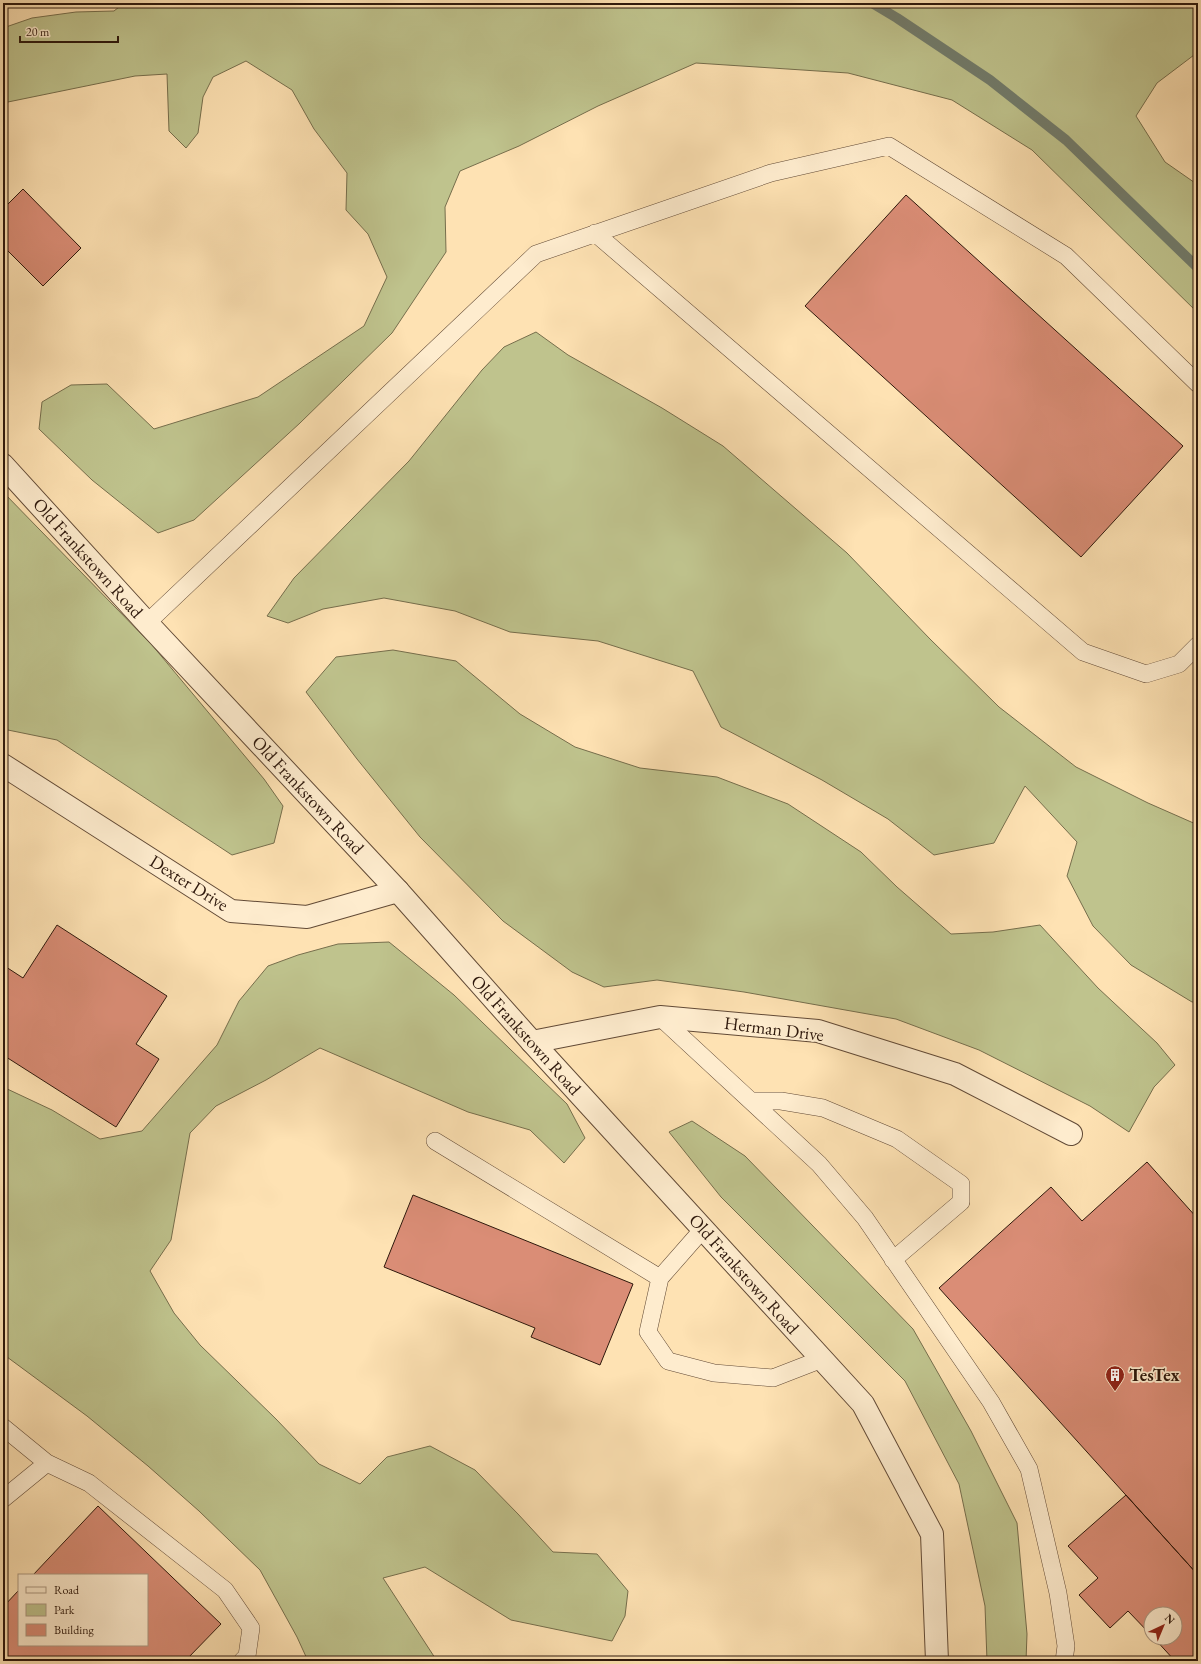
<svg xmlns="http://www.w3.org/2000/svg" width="1201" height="1664" font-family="'EB Garamond',serif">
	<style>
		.green { fill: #bfc38d; stroke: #766e4c }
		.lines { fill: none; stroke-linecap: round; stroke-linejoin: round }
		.stream { stroke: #727c6c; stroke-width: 10 }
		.building { fill: #da8d76; stroke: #2e180c }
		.service-casing { stroke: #624a36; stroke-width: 18 }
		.minor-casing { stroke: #624a36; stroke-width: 24 }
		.tertiary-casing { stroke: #624a36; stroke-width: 24 }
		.service { stroke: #feecce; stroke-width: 17 }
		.minor { stroke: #feecce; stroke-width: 22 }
		.tertiary { stroke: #feecce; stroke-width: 22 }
		.labels { text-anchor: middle; stroke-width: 3.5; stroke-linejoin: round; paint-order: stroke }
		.street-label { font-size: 18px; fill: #2e180c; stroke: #feecce }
		.poi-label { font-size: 18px; font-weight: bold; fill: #2e180c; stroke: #feecce; text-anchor: start }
	</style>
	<rect width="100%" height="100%" fill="#fee2b3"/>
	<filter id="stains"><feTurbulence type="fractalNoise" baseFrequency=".005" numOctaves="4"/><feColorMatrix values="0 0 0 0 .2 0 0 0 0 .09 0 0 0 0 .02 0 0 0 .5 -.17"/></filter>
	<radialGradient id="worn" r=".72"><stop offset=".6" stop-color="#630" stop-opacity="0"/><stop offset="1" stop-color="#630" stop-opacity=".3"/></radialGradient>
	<path class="green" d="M124,3H1198V52L1157,83L1136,116L1165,162L1198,185V313L1032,150L952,100L848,73L696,63L598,106L519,146L460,171L445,207L446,252L392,333L300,423L194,520L158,533L92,480L39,429L42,402L71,385L107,384L154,429L258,397L364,326L387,277L368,234L346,210L347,173L314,129L292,90L246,61L213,77L203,97L198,133L186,148L169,131L167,74L135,76L3,103V28L32,18L76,12L114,11Z
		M536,332L568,355L662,408L723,446L847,553L930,639L999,707L1076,767L1148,803L1198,825V1002H1192L1131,965L1093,926L1067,876L1077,842L1025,786L994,843L934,855L888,819L822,780L721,727L693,671L598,641L510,632L455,611L384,598L323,609L288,623L267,616L294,578L409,461L482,370L504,347Z
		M3,492L152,645L264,779L283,806L274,843L232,855L57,740L3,729Z
		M393,650L456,661L520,714L575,747L640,768L717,777L788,804L861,852L897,887L951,934L993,932L1040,925L1098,988L1157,1043L1175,1065L1154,1087L1129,1132L1090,1106L979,1050L896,1019L744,992L657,980L604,987L572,972L503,921L420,837L357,759L306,692L336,657Z
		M389,942L454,995L567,1104L585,1138L564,1163L530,1130L468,1112L320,1048L266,1080L216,1106L190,1133L171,1240L150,1271L174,1313L200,1345L276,1419L319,1464L360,1484L387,1457L430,1446L475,1470L518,1514L553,1552L597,1554L628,1591L625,1616L612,1641L511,1620L425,1567L383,1578L437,1661H308L297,1637L260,1570L199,1511L148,1466L87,1416L3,1354V1087L52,1110L100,1139L142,1131L217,1045L239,1001L268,966L298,955L338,944Z
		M692,1121L745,1156L913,1329L971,1431L1017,1523L1027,1634L1026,1661H987L985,1606L959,1484L905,1381L721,1197L669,1132Z"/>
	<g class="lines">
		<path class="stream" d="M872,3L897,18L990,80L1066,140L1198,268"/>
	</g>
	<path class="building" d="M23,189L81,248L43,286L3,246V209Z
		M906,195L1183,446L1081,557L805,306Z
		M57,925L167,996L136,1044L159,1059L116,1127L3,1055V965L23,978Z
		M1147,1162L1198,1219V1575L939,1288L1051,1187L1082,1221Z
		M413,1195L633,1284L600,1365L531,1337L535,1328L384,1267Z
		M1126,1495L1198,1575V1661H1175L1154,1638H1175V1614H1151V1635L1128,1611L1110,1628L1079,1595L1098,1578L1068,1546Z
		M98,1506L221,1624L187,1659L189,1661H3V1607L19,1590V1645H147V1575H33Z"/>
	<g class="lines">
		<g class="service-casing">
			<path id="service" d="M595,233L1083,652L1146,674L1179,664L1198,645
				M147,623L536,254L771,173L889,146L1066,256L1198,384
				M660,1017L819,1164L865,1218L991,1402L1029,1469L1058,1593L1066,1646L1064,1661
				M752,1101H781L823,1108L897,1139L961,1184V1202L893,1260
				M435,1141L660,1278L703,1229
				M660,1278L648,1332L668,1361L714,1373L773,1378L822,1359
				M3,1427L47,1463L3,1499
				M47,1463L89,1483L225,1590L251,1628L247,1656L242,1661"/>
		</g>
		<g class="minor-casing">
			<path id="minor" d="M3,765L231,911L307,917L398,891
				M532,1042L660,1017L818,1031L955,1074L1071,1134"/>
		</g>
		<g class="tertiary-casing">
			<path id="tertiary" d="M3,465L147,623L398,891L532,1042L863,1404L932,1534L937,1661"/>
		</g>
		<use href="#service" class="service"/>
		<use href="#minor" class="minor"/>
		<use href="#tertiary" class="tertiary"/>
	</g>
	<defs>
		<g id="building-pin" transform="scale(1)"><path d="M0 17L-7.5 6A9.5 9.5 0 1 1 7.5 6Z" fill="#8f2418" stroke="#feecce"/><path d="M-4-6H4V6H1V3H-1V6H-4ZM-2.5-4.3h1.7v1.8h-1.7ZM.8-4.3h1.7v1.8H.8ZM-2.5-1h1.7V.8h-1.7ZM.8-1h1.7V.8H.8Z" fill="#fff"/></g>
	</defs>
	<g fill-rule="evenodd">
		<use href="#building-pin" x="1115" y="1375"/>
	</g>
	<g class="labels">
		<g class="street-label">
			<text transform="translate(88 558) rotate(48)" y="6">Old Frankstown Road</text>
			<text transform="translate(308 795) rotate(47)" y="6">Old Frankstown Road</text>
			<text transform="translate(189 883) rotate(32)" y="6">Dexter Drive</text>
			<text transform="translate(774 1029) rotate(7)" y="6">Herman Drive</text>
			<text transform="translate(526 1035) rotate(48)" y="6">Old Frankstown Road</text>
			<text transform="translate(744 1274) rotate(48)" y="6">Old Frankstown Road</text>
		</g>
		<g class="poi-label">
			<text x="1129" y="1381">TesTex</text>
		</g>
	</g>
	<rect width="1201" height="1664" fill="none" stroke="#fee2b3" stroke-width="16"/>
	<rect x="4" y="4" width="1193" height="1656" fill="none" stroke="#2e180c" stroke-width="2"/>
	<rect x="8" y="8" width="1185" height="1648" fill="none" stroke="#2e180c"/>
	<rect x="18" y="1574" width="130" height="72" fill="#feecce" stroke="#ab9780"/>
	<rect x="26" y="1587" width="20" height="6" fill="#feecce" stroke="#ab9780"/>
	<text x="54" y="1594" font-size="12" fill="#2e180c">Road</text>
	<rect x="26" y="1604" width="20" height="12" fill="#bfc38d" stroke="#ab9780"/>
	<text x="54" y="1614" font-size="12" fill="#2e180c">Park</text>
	<rect x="26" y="1624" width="20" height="12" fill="#da8d76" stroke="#ab9780"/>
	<text x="54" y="1634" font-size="12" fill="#2e180c">Building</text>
	<g transform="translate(1163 1626) rotate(44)"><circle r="19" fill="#feecce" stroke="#ab9780"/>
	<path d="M0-3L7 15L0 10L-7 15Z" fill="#8f2418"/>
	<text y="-6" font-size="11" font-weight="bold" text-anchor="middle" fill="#2e180c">N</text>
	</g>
	<path d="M20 36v6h98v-6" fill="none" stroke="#2e180c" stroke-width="2"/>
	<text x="26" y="36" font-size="12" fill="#2e180c" stroke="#feecce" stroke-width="3" paint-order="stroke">20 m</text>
	<rect width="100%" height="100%" filter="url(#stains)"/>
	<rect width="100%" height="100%" fill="url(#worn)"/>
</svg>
